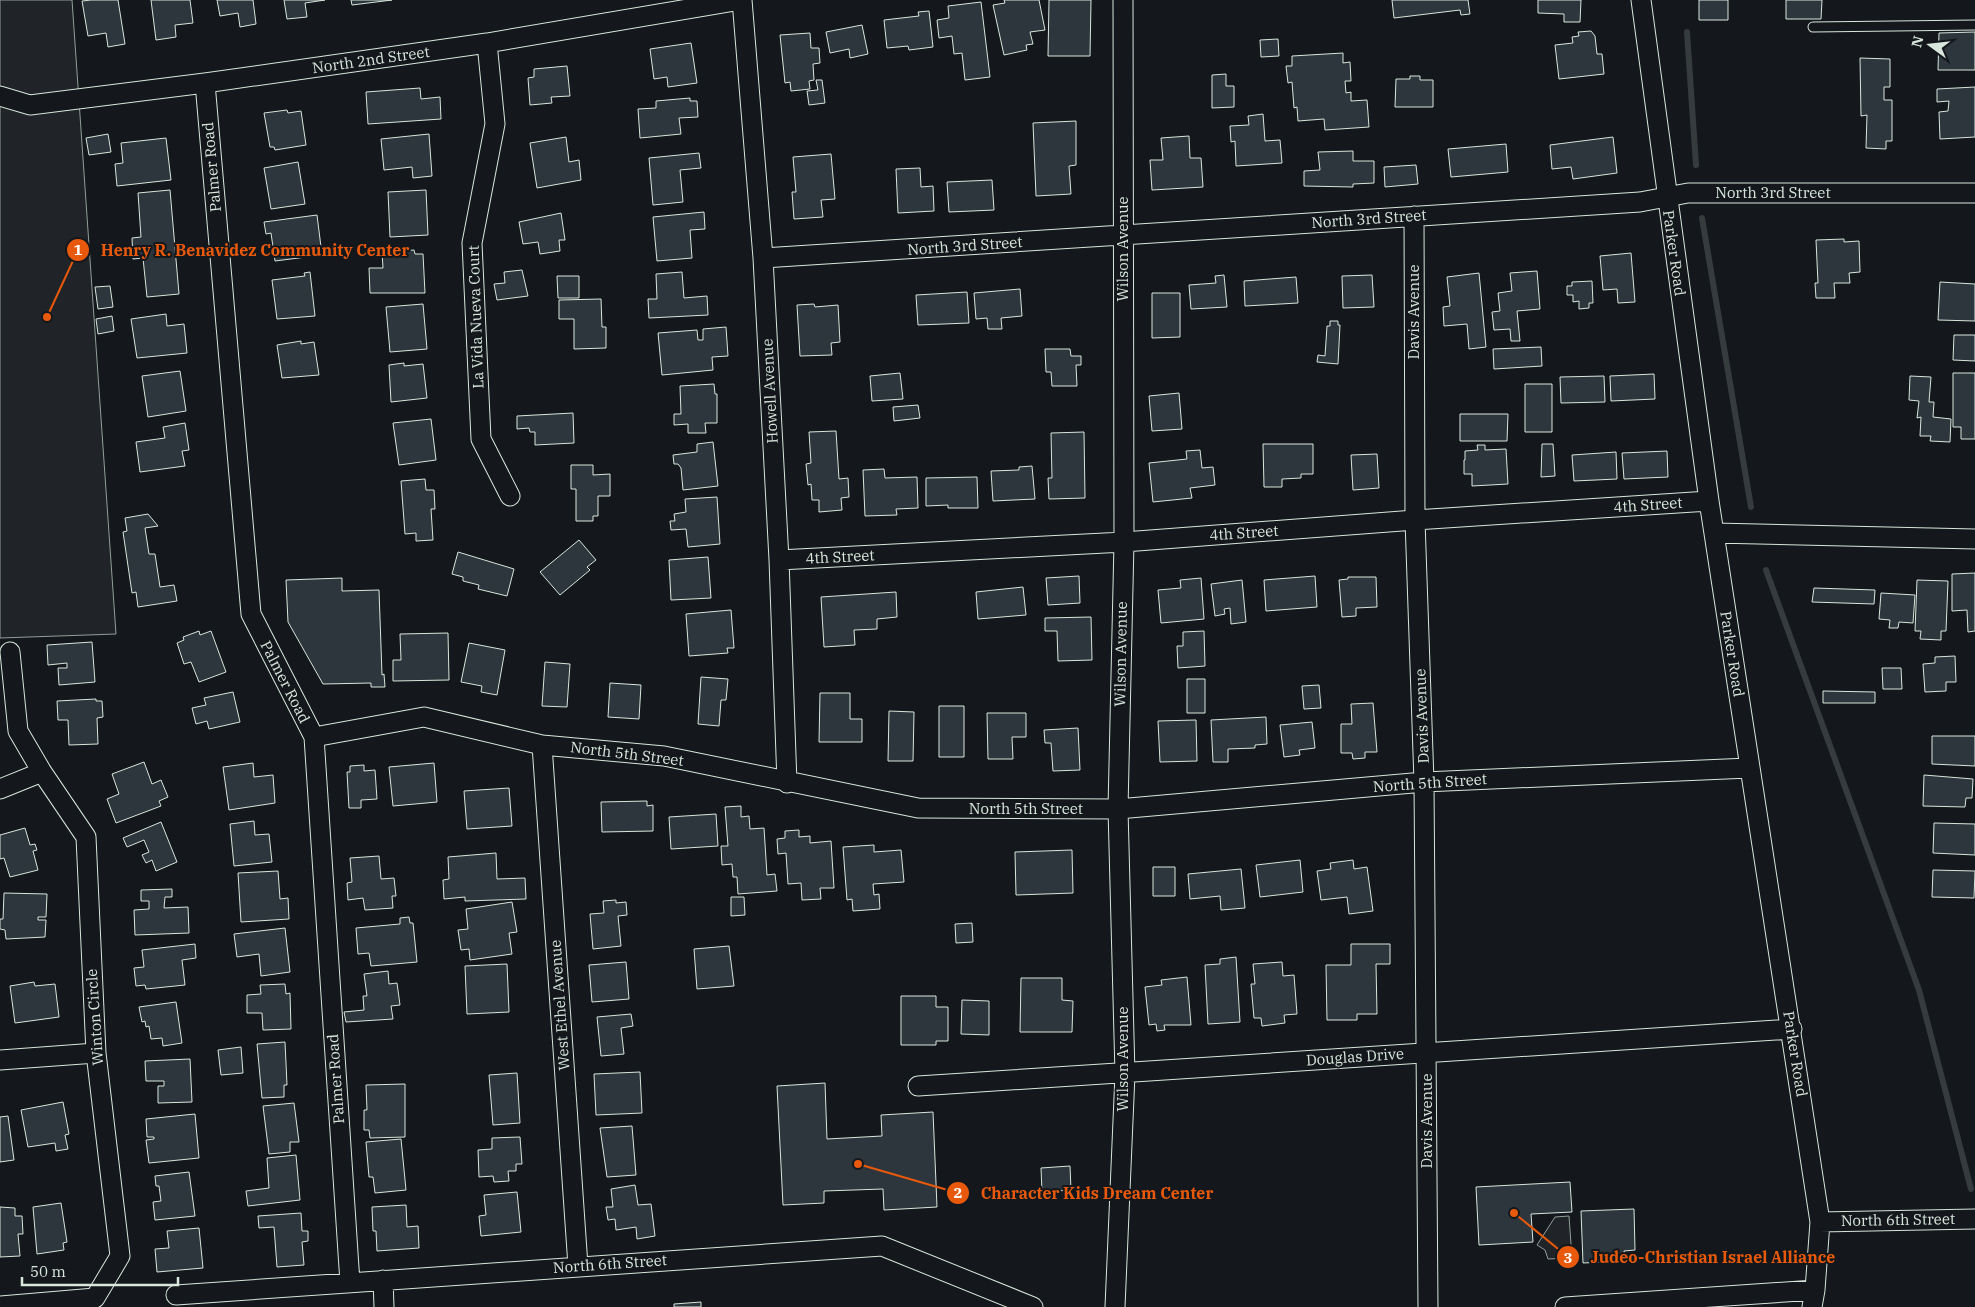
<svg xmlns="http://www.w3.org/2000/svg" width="1975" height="1307" font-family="'IBM Plex Serif',serif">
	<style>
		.green { fill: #202428; stroke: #939e99 }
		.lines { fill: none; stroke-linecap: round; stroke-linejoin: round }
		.stream { stroke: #363b3e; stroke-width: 6 }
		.building { fill: #2c363c; stroke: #d8e6dc }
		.lane-casing { stroke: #d8e6dc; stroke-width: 11 }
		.street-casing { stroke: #d8e6dc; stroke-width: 21 }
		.lane { stroke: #14181c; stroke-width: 9 }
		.street { stroke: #14181c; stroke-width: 19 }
		.labels { text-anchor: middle; stroke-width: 4; stroke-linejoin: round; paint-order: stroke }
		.street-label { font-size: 15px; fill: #d8e6dc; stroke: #14181c }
		.leader { fill: none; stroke: #e8590c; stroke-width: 2 }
		.callout-dot { fill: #e8590c; stroke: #14181c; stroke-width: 2 }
		.mark-label { font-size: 15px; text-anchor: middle; font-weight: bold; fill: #fff }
		.callout-label { font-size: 16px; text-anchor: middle; font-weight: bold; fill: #e8590c; stroke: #14181c; stroke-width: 4; stroke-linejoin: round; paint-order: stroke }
	</style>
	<rect width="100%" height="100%" fill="#14181c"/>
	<path class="green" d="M0,0H72L116,634L0,638Z
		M1569,1216L1572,1258L1548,1259L1545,1250L1537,1245L1555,1217Z"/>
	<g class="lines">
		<path class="stream" d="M1687,32L1696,165
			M1702,218L1751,507
			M1766,570L1919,990L1971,1189"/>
	</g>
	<path class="building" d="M91,0H118L125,44L108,47L106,33L88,36L82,1Z
		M151,0H190L193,23L175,25L176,37L156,40Z
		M217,0H253L256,24L240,27L238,13L220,16Z
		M284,0H325L305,3L307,17L287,19Z
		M351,0H392L352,5Z
		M1004,0H1039L1045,30L1030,32L1033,44L1026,45L1027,50L1004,55L993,5L1005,3Z
		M1049,0H1091L1090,56H1048Z
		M1392,0H1468L1470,14L1461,15L1460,10L1394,18Z
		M1538,0H1581L1580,22H1564V14L1538,13Z
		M1699,0H1728V20H1699Z
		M1786,0H1822L1821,19H1786Z
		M981,2L990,77L965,80L962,53L954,54L952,36L939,38L937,20L949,18L948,6Z
		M929,11L933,47L909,50L908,46L887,48L884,20L919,16L918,12Z
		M862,25L868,54L850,58L849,49L830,53L826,32Z
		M1591,31L1595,36L1597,54H1602L1604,74L1559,79L1555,45L1573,43L1572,37L1579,36L1578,32Z
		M1975,32V70H1938L1939,33Z
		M810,33L811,48H819L820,63L813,64L814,80L809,81L810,89L791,91L790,82L785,83L780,35Z
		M1278,39L1279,56L1261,57L1260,40Z
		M691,43L697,83L668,87L667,77L654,79L650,49Z
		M1343,53V63L1350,62L1351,81H1345L1346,93L1351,92V101L1367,100L1369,127L1325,130L1324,119L1298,121L1297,107L1294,108L1292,82L1288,83L1286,66H1292V56Z
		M1860,58L1890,59V87H1884V100H1892V141H1886V149L1866,148L1867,115L1861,116Z
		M567,66L570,96L551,97L552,103L530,105L528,78L534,77V69Z
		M1226,74V86H1234V107L1212,108V75Z
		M1410,76H1420V80H1433V107H1395L1396,79H1410Z
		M816,80H822L825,103L809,105L807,91L818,90Z
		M1975,87V137L1940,139L1939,112L1948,111L1949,101L1937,102V89Z
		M420,88L421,99L440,97L441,119L368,124L366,92Z
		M690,98V101H697L698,117L679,118L681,134L640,138L638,109L656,108V101Z
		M287,110L288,113L301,111L306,145L275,150L274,147H270L264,113Z
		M1263,114L1265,141L1280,140L1282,163L1236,166L1235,141L1231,142L1230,126L1249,125L1248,116Z
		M1076,121V165L1069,166L1071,194L1036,196L1033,123Z
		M108,134L111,152L89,155L86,138Z
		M429,134L432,176L413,178L412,167L384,170L381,139Z
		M1189,136L1190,158H1201L1203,187L1152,190L1150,160H1163L1161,138Z
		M566,137L569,162L579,160L581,180L537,188L530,143Z
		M1613,137L1617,173L1573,179L1571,167L1552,169L1550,145Z
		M166,138L171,180L117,186L115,164L123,163L121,143Z
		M1506,144L1508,172L1451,177L1448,149Z
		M1353,151V161H1374V183L1353,184V187L1304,186V171L1320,170L1318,152Z
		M699,153L701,168L680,170L683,202L653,205L649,158Z
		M831,154L835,199L821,200L823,217L794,219L792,192H796L793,157Z
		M298,162L305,204L271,209L264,168Z
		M1416,165L1418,184L1385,187L1384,167Z
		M920,168L921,187L933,186L934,211L898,213L896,169Z
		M992,180L994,210L949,212L947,182Z
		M170,190L179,294L147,297L143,258L133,259L132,238L141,237L138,193Z
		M426,190L428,235L390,237L388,192Z
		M704,212L705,229L690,230L692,258L657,261L653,217Z
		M561,213L565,240H559L560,251L540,254L538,242L523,244L519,222Z
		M317,215L322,255L275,261L271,233L266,234L264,222Z
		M1844,239V242L1859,241L1860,272L1849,273L1850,283H1834L1835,298H1816L1815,283H1818L1816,240Z
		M414,250L415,254H423L425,293H370L369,268H383L382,252Z
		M1631,253L1635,302L1618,303L1617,289L1603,290L1600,256Z
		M522,270L528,296L497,300L494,284L505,283L504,272Z
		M1537,271L1540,309L1517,311L1520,341H1511L1510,329L1494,330L1492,312L1500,311L1498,293L1512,291L1510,273Z
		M310,272L315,316L277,319L272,280L305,276L304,273Z
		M682,272L684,298L707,296L708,315L649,318L648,299H657L656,274Z
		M1479,273L1486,347L1469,349L1467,324L1444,326L1443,307L1450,306L1447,277Z
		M1224,275L1227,307L1191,309L1189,285L1216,283L1215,276Z
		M1372,275L1374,307L1343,308L1342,276Z
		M557,276H579V298H558Z
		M1296,277L1298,303L1245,306L1244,281Z
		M1592,281L1593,303H1589V308L1579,309V301L1573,302V295H1567V286H1572V282Z
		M1940,282L1975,284V321L1938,320Z
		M110,286L113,307L98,309L95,287Z
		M1020,289L1022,316L1001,318L1002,329H988L987,318L976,319L974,293Z
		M967,292L969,323L918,325L916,295Z
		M1152,293H1180V337L1152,338Z
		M601,299L602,327H606V348L574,349V319H559V300Z
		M423,304L427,349L390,352L386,307Z
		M814,304L815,307L838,305L840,342L831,343L832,355L800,356L797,305Z
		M166,314L167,326L184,324L187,353L137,358L131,319Z
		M112,316L114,331L98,334L96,319Z
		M1330,321H1338V325H1340L1338,364L1317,362L1318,355L1325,356L1327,326H1330Z
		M726,327L728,356L712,357L713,370L662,375L658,333L697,330L698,340H703V329Z
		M1954,335H1975V361L1953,360Z
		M301,341V344L314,342L319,375L282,378L277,345Z
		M1541,347L1542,366L1494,369L1493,349Z
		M1045,349H1070L1071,356H1081V365H1076L1077,386H1052L1051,372H1046Z
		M404,363V366L423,364L427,398L391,402L389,365Z
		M180,371L186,411L148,417L142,376Z
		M900,373L903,399L872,401L870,376Z
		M1953,373H1975V439H1961V427H1953Z
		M1654,374L1655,399L1611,401L1610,376Z
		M1604,376L1605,402L1561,403L1560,377Z
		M1910,376L1931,377L1929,402H1934L1933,417L1951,419L1950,442L1930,441L1931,436H1920L1921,417L1917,418L1919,401L1909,400Z
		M714,384L715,394H717V423H705L706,433H688V424L674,425V414H681L680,386Z
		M1525,384H1552V432H1525Z
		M1179,393L1182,429L1152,431L1149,396Z
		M918,405L920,418L894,421L893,407Z
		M573,413L574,443L535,445V432H530L529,428L517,429V416Z
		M1460,414H1508L1507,441H1460Z
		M431,419L436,460L399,465L393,423Z
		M185,423L189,450L182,451L185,466L140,472L136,442L165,438L163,427Z
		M836,431L839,479L848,478L849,497L841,498L842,510L819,512V500H812L811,484L808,485L806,464L811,463L809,432Z
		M1084,432L1085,498L1049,499L1048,478H1052L1051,433Z
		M713,442L718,486L683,490L681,468L678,464H674L673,455L697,452V444Z
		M1263,444H1313V474H1301V478L1282,479V487H1264Z
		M1542,444H1553L1555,476L1541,477Z
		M1477,445H1485V450L1506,449L1508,484L1472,486V474H1464V460H1465V451L1478,450Z
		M1200,450L1202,468L1213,467L1215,485L1190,488L1192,498L1153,502L1149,463L1187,459L1186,451Z
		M1667,451L1668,477L1624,479L1622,453Z
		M1616,452L1617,479L1574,481L1572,455Z
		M1377,454L1379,488L1353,490L1351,455Z
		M571,465H593V475L610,474V496H598V516H593V521H576V489H571Z
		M1032,466L1035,499L993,501L991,471L1019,470V467Z
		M884,469L885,478L917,477L918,508L896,509L897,515L865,516L863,470Z
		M977,477L978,508H948V505L926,506V478Z
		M425,479L426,490H434L435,509H431L433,540L416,541V533L405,534L401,481Z
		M717,497L720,544L688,547L686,529L671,530L670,521H675L674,514L686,512L685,499Z
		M148,514L158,526L145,528L149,554H155L160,587L174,585L177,601L138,607L136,592L132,593L123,532L127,531L125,518Z
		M579,540L596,560L587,567L590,570L560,595L540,572Z
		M458,552L514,569L507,596L478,589L479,585L463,581V577L452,574Z
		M708,557L711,598L671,600L669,560Z
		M1975,573V631L1968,632L1967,610L1952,611V574Z
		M1079,576L1080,603L1048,605L1046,578Z
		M1315,576L1317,607L1266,611L1264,580Z
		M1348,577H1376L1377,607L1356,608V616L1342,617L1339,580L1348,579Z
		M342,578V591L379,590L382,675L384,674L385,687H371V683L323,684L288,622L286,580Z
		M1201,578L1204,619L1161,623L1158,590L1181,588L1180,580Z
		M1242,580L1246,622L1231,624L1230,608L1224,609L1225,614L1215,616L1211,584Z
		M1917,580L1948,581L1946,631H1941V640L1920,639L1921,631H1915Z
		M1023,587L1026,615L978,619L976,592Z
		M1814,588L1875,590L1874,604L1812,602Z
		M896,592L897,617L877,619V629L854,630L855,645L824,647L821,597Z
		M1881,593L1915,595L1913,623L1899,622L1898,628H1889L1890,620L1879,619Z
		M731,610L734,648H727L728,653L689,656L686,614Z
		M1091,617L1092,660L1058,661L1057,631H1045V618Z
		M199,631L200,635L211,631L226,672L199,682L191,662L184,664L177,643L184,640L183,637Z
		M1204,631L1205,666L1178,668L1177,646H1183V632Z
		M448,633L449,680L393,681V660H401L400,634Z
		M92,642L95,682L59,685L58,668H67V663L48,665L47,645Z
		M469,643L505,650L497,695L481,692L482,686L461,682Z
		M1955,656L1956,682H1946V691L1925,692L1923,664L1935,663V657Z
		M545,662L570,664L567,707L542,706Z
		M1882,668H1901L1902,689H1883Z
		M701,677L728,679L726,700H721L719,726L698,724Z
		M1187,679H1205V713H1187Z
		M610,683L641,685L639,719L608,717Z
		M1319,685L1321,708L1304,709L1302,686Z
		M1823,691L1875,692V703H1823Z
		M233,692L240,722L209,729L207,721L196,724L192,708L206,705L204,698Z
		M820,693H850V719H862V742H819Z
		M96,699V701H102L103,717L97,718L98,744L69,745L68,720H58L57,701Z
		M1373,703L1377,752H1365V758L1353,759L1352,753H1341V724H1352L1351,704Z
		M939,706H964V757H939Z
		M889,711L914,712L913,761H888Z
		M987,713H1026V737H1012L1013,759H988Z
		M1266,717L1267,744L1255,745V748L1228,749V762H1213L1211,720Z
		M1196,720L1197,761L1160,762L1158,721Z
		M1312,722L1315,748L1299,750L1300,755L1284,757L1280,725Z
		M1078,728L1080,770L1053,771L1051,743H1045L1044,730Z
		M1932,736H1975V766L1932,764Z
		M144,762L152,784L161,780L168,797L159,801L161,806L116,823L107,799L119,794L112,774Z
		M253,763L254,777L273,775L275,803L229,810L223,767Z
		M434,763L437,802L393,806L389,767Z
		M364,765V771L375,770L377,799L361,800V808H349L347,772H350V766Z
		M1924,775L1973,779L1972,798H1966L1965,807L1923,806Z
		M509,788L512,826L467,829L464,791Z
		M647,801V806L653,805V831L602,832L601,802Z
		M741,806V817L749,816L750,829L764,828L767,875L775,874L777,891L738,894L737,877H733L732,864L722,865L721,846H728L725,807Z
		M716,814L718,846L671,849L669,817Z
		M254,821L255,835L269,834L272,862L234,866L230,824Z
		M161,822L177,862L156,871L152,860L146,863L142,855L149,852L144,840L127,847L123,838Z
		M1934,823L1975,824V855L1933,853Z
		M25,828L30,845L35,844L37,850L33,851L38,870L10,877L4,858L0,859V835Z
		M799,830V837L810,836V843L831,841L834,888H820L821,899L802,900L801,883L788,884L786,853L778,854L777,839L785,838V831Z
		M874,845V852L901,850L904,882L873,884L874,895L879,894L880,909L853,911L852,899L847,900L843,847Z
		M1072,850L1073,893L1016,895L1015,852Z
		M496,853L497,879L525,878L526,899L465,901V897L444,899L443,880L449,879L448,857Z
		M379,856L381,879L394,878L396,896H392L393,908L365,910L363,898L348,900L347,883L352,882L350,858Z
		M1300,860L1303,892L1260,897L1256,865Z
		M1353,860L1354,869L1367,867L1373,911L1349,914L1347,897L1321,900L1317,871L1331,869L1330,863Z
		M1153,867H1175V896H1153Z
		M1241,869L1245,908L1221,910L1220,896L1190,899L1188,874Z
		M1933,870L1975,871L1974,898L1932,897Z
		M278,871L280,899L288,898L289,919L241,922L238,873Z
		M172,889V897H165L164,908L188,907L189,933L135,935L134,910L149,909V901H141V890Z
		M4,893L47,894L46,917H38V920H46L45,937L6,939L5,930L0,929V919H3Z
		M731,897H744L745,915L731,916Z
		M616,900V903L626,902L627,915L618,916L621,946L593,949L590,914L604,913L603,901Z
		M512,902L517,932L509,933L512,954L470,960L469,949L461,950L458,930L468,929L466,909Z
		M409,917L410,923H413L417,962L371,966L369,953L358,954L356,928L400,924V918Z
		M972,923L973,942L956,943L955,924Z
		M285,928L290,972L261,976L259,954L237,957L234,934Z
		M195,944L196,958L182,960L185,985L146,989L145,985L136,986L134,968L144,967L142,950Z
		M1351,944H1390V964H1376L1377,1014H1357V1020H1327L1326,965H1351Z
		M729,946L734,986L697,989L694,949Z
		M1236,957L1240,1022L1208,1024L1205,965L1220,964V959Z
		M626,962L629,999L592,1002L589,965Z
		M1282,962L1283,976L1294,975L1297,1014L1284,1015L1285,1023L1262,1026L1261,1018H1254L1251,984H1255L1253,964Z
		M507,964L509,1012L467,1014L465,966Z
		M388,971L389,984L397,983L400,1005L391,1006L393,1019L346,1022L344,1012L364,1010L363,996H367L364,974Z
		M1187,977L1191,1025H1164L1165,1030L1157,1031L1156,1024L1149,1025L1145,987L1162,985L1161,980Z
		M1021,978H1062V1000L1073,1001L1072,1032H1020Z
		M34,982L35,986L55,984L59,1017L15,1023L10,986Z
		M285,984L286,994L290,993L291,1029L263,1030L262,1013H247V995L261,994L260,985Z
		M901,996H936V1007H948V1041H936V1045H901Z
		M962,1000L989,1001V1035L961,1034Z
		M176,1002L182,1043L163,1046L162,1038L151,1039L149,1026L146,1027L145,1021L142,1022L139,1007Z
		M631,1014L633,1026L621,1028L624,1054L601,1056L597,1017Z
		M285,1042L287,1085H284V1097L262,1098L257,1044Z
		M241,1047L243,1073L221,1075L218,1050Z
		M190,1059L192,1102L158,1103V1086H164V1081H146L145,1061Z
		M640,1072L642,1113L596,1115L594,1074Z
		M517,1073L520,1123L493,1125L489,1075Z
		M825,1083L827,1139L882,1136L881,1115L933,1112L937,1207L884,1210L883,1189L824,1191V1203L783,1205L777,1086Z
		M405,1084V1137L370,1138L369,1130H364V1110H367L366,1085Z
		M63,1102L69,1134L65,1135L68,1149L56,1151L55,1143L28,1147L21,1110Z
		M294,1103L299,1142H290V1152L269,1154L263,1106Z
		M195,1114L199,1158L149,1163L146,1140L154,1139V1137H147L146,1119Z
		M8,1116L14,1160L0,1162V1117Z
		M632,1126L636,1175L607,1177L600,1128Z
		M520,1137L522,1164H516V1171H508L509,1181L494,1182L493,1176L479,1177L478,1150L492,1149V1138Z
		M401,1139L406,1190L375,1193L373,1177H369L366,1142Z
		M296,1155L300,1200L248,1206L246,1191L269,1188L267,1158Z
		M1070,1166L1071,1190L1042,1192L1041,1168Z
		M189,1172L195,1216L155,1220L153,1202L161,1201L159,1186H156L155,1176Z
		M1570,1182L1572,1212L1531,1214L1533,1242L1479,1245L1476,1187Z
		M635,1185L638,1205L651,1204L655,1236L637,1239L636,1227L616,1230L615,1219L608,1220L606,1207H613L611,1189Z
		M517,1192L521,1232L481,1236L479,1216L486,1215L484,1195Z
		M61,1203L67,1242L63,1243L64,1250L37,1254L33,1207Z
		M406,1205L407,1227L418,1226L419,1248L377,1251L376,1231H373L372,1207Z
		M0,1207L15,1208V1216H22L23,1234H18L20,1256L0,1257Z
		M1634,1209L1635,1250L1624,1251L1625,1261L1583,1263L1581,1211Z
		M301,1213L302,1231H308V1241L302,1242L304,1265L277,1267L274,1227L259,1228L258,1216Z
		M199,1228L203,1268L157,1272L155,1249L169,1248L167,1231Z
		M701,1302V1307H674V1304Z"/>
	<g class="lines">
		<g class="lane-casing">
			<path id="lane" d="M1813,27L1975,25"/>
		</g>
		<g class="street-casing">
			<path id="street" d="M742,0L763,258L779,560L787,783
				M1641,0L1709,501L1820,1222L1815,1290L1812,1307
				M487,43L495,124L472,243L481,439L510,496
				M205,83L251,614L314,737L350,1283
				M0,96L30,105L205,83L487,43L741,0
				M1414,216L1415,520L1424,782L1428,1307
				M763,258L1640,202L1688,193H1975
				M1714,533L1975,539
				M779,560L1124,542L1415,520L1709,501
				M314,737L424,717L542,745L664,756L918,808L1118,809L1424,782L1749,768
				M542,745L578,1266
				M0,789L42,772
				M0,1060L96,1053
				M918,1086L1792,1029
				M1820,1222L1975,1219
				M383,1280L384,1307
				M176,1295L882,1246L1033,1307
				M0,1306L95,1298L120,1256L96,1053L86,837L42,772L18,731L10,652
				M1115,1307L1125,1074L1118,809L1124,542L1123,0
				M1565,1307L1815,1290"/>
		</g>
		<use href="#lane" class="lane"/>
		<use href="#street" class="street"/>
	</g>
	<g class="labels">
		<g class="street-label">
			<text transform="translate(371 60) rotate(-8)" y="5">North 2nd Street</text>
			<text transform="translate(212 167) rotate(-95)" y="5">Palmer Road</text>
			<text x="1773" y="198">North 3rd Street</text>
			<text transform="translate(1369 219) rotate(-4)" y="5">North 3rd Street</text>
			<text transform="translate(965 246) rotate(-4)" y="5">North 3rd Street</text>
			<text transform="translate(1123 249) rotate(-90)" y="5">Wilson Avenue</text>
			<text transform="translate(1674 253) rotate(82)" y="5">Parker Road</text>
			<text transform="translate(1414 312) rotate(-90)" y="5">Davis Avenue</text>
			<text transform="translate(476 317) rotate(-92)" y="5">La Vida Nueva Court</text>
			<text transform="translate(770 391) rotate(-93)" y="5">Howell Avenue</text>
			<text transform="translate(1648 505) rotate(-4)" y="5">4th Street</text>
			<text transform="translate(1244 533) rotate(-4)" y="5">4th Street</text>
			<text transform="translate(840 557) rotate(-3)" y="5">4th Street</text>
			<text transform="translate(1121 654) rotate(-89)" y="5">Wilson Avenue</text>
			<text transform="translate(1732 654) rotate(81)" y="5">Parker Road</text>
			<text transform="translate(285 682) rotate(63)" y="5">Palmer Road</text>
			<text transform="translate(1422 716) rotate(-92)" y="5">Davis Avenue</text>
			<text transform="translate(627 754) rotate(7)" y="5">North 5th Street</text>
			<text transform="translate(1430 783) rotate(-4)" y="5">North 5th Street</text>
			<text x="1026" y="814">North 5th Street</text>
			<text transform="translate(560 1005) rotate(-94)" y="5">West Ethel Avenue</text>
			<text transform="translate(95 1017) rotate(-94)" y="5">Winton Circle</text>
			<text transform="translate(1795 1054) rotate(81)" y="5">Parker Road</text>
			<text transform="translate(1355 1057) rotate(-4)" y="5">Douglas Drive</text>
			<text transform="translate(1123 1059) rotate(-90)" y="5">Wilson Avenue</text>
			<text transform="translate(336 1079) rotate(-94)" y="5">Palmer Road</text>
			<text transform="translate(1427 1121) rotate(-90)" y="5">Davis Avenue</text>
			<text transform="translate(1898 1220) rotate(-1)" y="5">North 6th Street</text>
			<text transform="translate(610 1264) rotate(-4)" y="5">North 6th Street</text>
		</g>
	</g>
	<path class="leader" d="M47 317L78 250M858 1164L958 1193M1514 1213L1568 1257"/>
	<g class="callout-dot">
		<circle cx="47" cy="317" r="5"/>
		<circle cx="858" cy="1164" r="5"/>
		<circle cx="1514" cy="1213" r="5"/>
		<circle cx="78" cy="250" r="12"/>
		<circle cx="958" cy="1193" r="12"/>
		<circle cx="1568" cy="1257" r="12"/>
	</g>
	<g class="mark-label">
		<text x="78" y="255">1</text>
		<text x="958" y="1198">2</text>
		<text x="1568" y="1263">3</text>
	</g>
	<g class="callout-label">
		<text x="255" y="256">Henry R. Benavidez Community Center</text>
		<text x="1097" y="1199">Character Kids Dream Center</text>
		<text x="1713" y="1263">Judeo-Christian Israel Alliance</text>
	</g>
	<g transform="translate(1930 45) rotate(285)" stroke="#14181c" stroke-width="4" paint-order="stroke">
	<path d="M0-4L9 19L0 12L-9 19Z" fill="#d8e6dc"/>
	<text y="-8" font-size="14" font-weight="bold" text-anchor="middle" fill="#d8e6dc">N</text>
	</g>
	<path d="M22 1277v8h156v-8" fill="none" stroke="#d8e6dc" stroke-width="2.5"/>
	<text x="30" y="1277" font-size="15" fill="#d8e6dc" stroke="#14181c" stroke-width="4" paint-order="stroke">50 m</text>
</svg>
